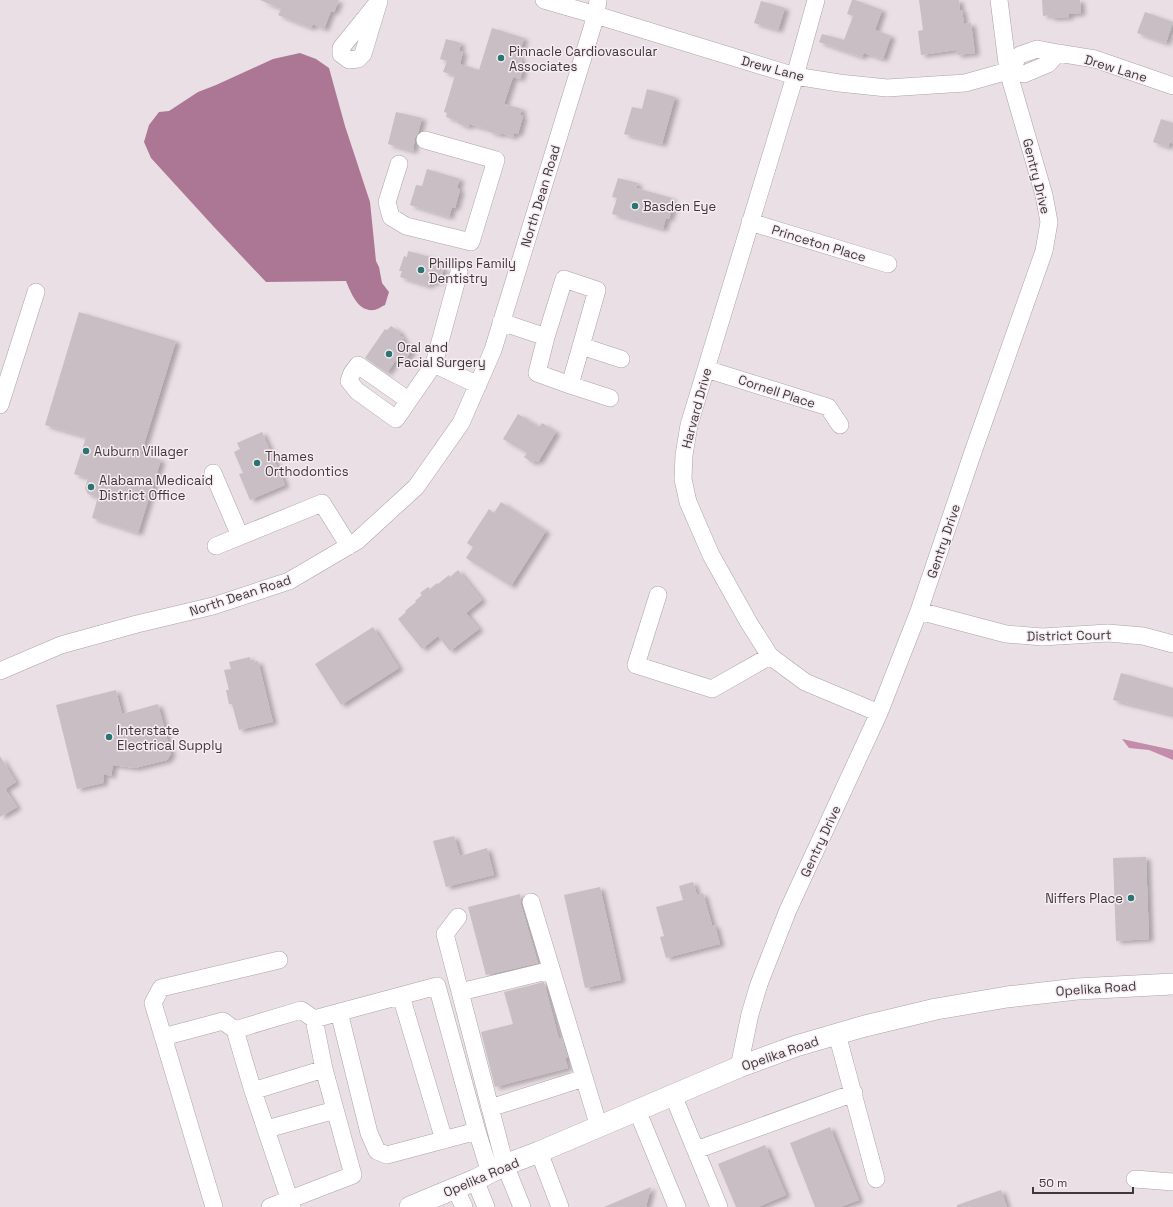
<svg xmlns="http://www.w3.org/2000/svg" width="1173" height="1207" font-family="'Space Grotesk',sans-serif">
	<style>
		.forest { fill: #c38cab }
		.water { fill: #ac7795 }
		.building { fill: #c8bec3; filter: url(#shadow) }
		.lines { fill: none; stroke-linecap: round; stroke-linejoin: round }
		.minor-casing { stroke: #aca2a7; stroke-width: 18 }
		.major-casing { stroke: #aca2a7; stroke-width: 22 }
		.minor { stroke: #fff; stroke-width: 17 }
		.major { stroke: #fff; stroke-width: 21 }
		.poi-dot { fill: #2a7474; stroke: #f6ecf1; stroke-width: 1.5 }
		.labels { text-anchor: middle; stroke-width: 3; stroke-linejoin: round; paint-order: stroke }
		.poi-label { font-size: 13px; fill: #3d393b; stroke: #f6ecf1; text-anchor: start }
		.street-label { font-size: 13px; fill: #3d393b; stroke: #f6ecf1 }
	</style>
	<defs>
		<filter id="shadow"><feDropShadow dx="4.5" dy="2.5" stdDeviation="2" flood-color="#0004"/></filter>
	</defs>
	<rect width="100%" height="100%" fill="#e9dfe4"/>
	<path class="forest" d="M1122,739L1173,750V760L1149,750L1129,748Z"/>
	<path class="water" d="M300,53L316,59L329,68L345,126L370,202L376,261L379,267L382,283L389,292L385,305C382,306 377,310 374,310C358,312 351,293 346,281L266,282L214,227L151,158L144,142L149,125L159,112L169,111L198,92L216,85L273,59Z"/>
	<path class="building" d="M260,0H339L334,12L331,11L324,29L313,24L311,28L278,15L281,9Z
		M852,0H855L882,10L875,30L891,36L883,59L864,53L862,57L819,42L822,34L844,40L853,16L847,14Z
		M919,0H959L960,10H962L964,24L971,23L975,53L957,55L956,50L921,55L918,31L923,30Z
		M1042,0H1080L1081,13L1069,14V17L1051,18L1050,15L1043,16Z
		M761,1L785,8L778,30L754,23Z
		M1145,12L1173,22L1166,43L1137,33Z
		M492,28L524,38L518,58L522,59L520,68L523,69L520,79L513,77L504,104L522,109L520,115L523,116L518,134L514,133L513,137L501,133V135L490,132V130L469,124L468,127L457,123L458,121L446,117L447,113L444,112L455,75L443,72L447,61L440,59L446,39L461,43L459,51L463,52L460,64L479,70Z
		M647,89L675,97L662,144L624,134L632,107L642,109Z
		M396,112L422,118L418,133L415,138L413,151L388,144Z
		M1161,119L1173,123V144L1170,142L1168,147L1153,142Z
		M427,169L460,179L457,188L460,190L455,208L452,207L449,217L410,205L416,185L422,186Z
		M618,178L638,183L636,188L672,198L670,205L673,206L669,219L666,218L663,229L612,214L617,198L612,197Z
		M408,251L438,259L436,263L442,265L441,268L444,269L440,281L436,280L435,283L431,282L429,286L400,277L402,271H399L404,256L407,257Z
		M79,312L176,341L141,454L161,460L138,533L92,518L98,497L88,494L85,488L88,478L74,474L86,437L45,425Z
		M391,326L401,333L399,335L404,338L402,340L410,346L409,348L412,350L406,359L405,358L404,360L401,358L398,361L396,360L387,373L365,358L385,329L387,330Z
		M518,414L539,427L542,423L556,432L538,462L535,460L533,463L524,457L527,453L503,439Z
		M262,432L285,485L250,500L239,474L243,473L234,452L240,449L237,443Z
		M501,502L546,531L511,586L466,558L473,547L467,543L489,509L494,513Z
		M458,570L482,600L466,613L479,629L450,651L438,636L422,649L398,619L406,612L405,611L416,602L415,601L422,595L420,593L428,587L430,589L437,583L438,584L449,575L450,577Z
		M373,627L399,668L341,705L315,664Z
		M250,657L251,663L258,661L273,722L239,730L232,704H229L226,690H229L224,670L231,669L229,662Z
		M1121,673L1173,688V715L1113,700Z
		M116,690L122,714L158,704L171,754L167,760L135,768L113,765L111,776L104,774L103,783L77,789L56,705Z
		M0,756L16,782L5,789L17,807L0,817Z
		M454,836L460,856L487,848L494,875L446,887L433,841Z
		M1146,857L1149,939L1116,941L1113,858Z
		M693,882L697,895L703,893L712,925H715L720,944L666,958L660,937L664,936L656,907L683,900L679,886Z
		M600,887L621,980L585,988L564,895Z
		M520,894L521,905L538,963L486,975L468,907Z
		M544,982L559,1039L562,1038L568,1058H565L568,1068L495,1087L481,1032L513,1024L504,992Z
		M830,1127L859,1200L840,1207H815L790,1143Z
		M765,1145L786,1195L758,1207H736L718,1164Z
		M651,1187L646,1207H604Z
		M1001,1190L1007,1207H957V1205Z"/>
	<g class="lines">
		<g class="minor-casing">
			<path id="minor" d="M544,0L596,15L795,76L839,83L887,88L965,83L1008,71L1024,74L1048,64L1058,53L1037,49L1020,55L1008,71
				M816,0L795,76L689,425L684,455L683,479L688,502L711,555L749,623L770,656L805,682L879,713
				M379,1L341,48V54L349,60L358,59L363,54L379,1V0
				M1058,53L1095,59L1173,86
				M399,164L387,202L391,217L406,226L471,242L496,160L425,140
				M750,222L888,264
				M501,322L546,337L564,279L597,290L570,385L610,398
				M546,337L537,373L570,385
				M581,346L621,359
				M434,364L478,385
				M706,369L828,407L840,425
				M408,400L358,365L352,373L349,381L357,391L396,419L434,364L459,272
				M0,405L36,292
				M213,473L240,536
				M216,546L322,503L349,546
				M658,595L636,665L712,689L770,656
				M919,611L1006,634L1042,637L1108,633L1143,636L1173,644
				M0,671L61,645L137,624L213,606L289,581L357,541L416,487L461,423L493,350L596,15L598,0
				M531,902L599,1127
				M458,917L445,934L505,1165L522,1207
				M460,992L551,970
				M401,996L444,1140
				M339,1012L369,1133L377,1151L387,1155L477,1131
				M314,1019L437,986L477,1131L490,1173
				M235,1030L253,1091L292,1207
				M837,1034L876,1179
				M163,1037L223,1021L235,1030L301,1010L314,1019L324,1069L353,1175L270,1207
				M739,1067L750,1014L759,984L788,910L879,713L919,611L973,452L1044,251L1049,222L1044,195L1008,71L999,0
				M253,1091L324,1069
				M673,1095L719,1207
				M490,1108L584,1078
				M637,1110L677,1207
				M267,1129L335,1110
				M696,1150L854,1093
				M539,1152L560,1207
				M1135,1179L1173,1182
				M475,1180L486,1207
				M455,1188L464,1207
				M214,1207L153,1003L161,988L279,960"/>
		</g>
		<g class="major-casing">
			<path id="major" d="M410,1207L475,1180L505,1165L539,1152L739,1067L796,1046L865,1026L936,1009L1007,997L1077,989L1173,984"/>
		</g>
		<use href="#minor" class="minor"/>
		<use href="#major" class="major"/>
	</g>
	<g class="poi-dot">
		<circle cx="501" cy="58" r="4"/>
		<circle cx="635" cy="206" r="4"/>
		<circle cx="421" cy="270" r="4"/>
		<circle cx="389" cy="354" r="4"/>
		<circle cx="86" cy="451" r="4"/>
		<circle cx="257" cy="463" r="4"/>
		<circle cx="91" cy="487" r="4"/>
		<circle cx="109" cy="737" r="4"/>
		<circle cx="1131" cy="898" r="4"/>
	</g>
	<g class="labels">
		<g class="poi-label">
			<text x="509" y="56">Pinnacle Cardiovascular<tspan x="509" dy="15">Associates</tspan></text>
			<text x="643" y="211">Basden Eye</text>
			<text x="429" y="268">Phillips Family<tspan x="429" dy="15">Dentistry</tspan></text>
			<text x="397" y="352">Oral and<tspan x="397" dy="15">Facial Surgery</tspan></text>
			<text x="94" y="456">Auburn Villager</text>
			<text x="265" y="461">Thames<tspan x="265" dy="15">Orthodontics</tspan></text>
			<text x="99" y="485">Alabama Medicaid<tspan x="99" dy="15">District Office</tspan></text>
			<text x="117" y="735">Interstate<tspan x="117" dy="15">Electrical Supply</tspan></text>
			<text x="1123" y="903" text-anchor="end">Niffers Place</text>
		</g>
		<g class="street-label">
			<text transform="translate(773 68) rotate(15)" y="5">Drew Lane</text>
			<text transform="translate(1116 68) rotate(17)" y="5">Drew Lane</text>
			<text transform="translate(1037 176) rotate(76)" y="5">Gentry Drive</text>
			<text transform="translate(540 196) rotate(-73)" y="5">North Dean Road</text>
			<text transform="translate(819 243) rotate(17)" y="5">Princeton Place</text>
			<text transform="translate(777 391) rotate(18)" y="5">Cornell Place</text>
			<text transform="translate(696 408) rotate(-75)" y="5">Harvard Drive</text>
			<text transform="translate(943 541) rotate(-71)" y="5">Gentry Drive</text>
			<text transform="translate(240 595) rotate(-18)" y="5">North Dean Road</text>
			<text transform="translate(1069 635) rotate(-1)" y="5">District Court</text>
			<text transform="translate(820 841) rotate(-65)" y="5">Gentry Drive</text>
			<text transform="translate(1096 988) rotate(-4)" y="5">Opelika Road</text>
			<text transform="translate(780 1053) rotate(-19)" y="5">Opelika Road</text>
			<text transform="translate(481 1177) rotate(-23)" y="5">Opelika Road</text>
		</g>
	</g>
	<path d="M1033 1187v6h100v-6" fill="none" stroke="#3d393b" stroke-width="2"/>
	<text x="1039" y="1187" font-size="12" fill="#3d393b" stroke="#f6ecf1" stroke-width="3" paint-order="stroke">50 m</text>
</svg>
